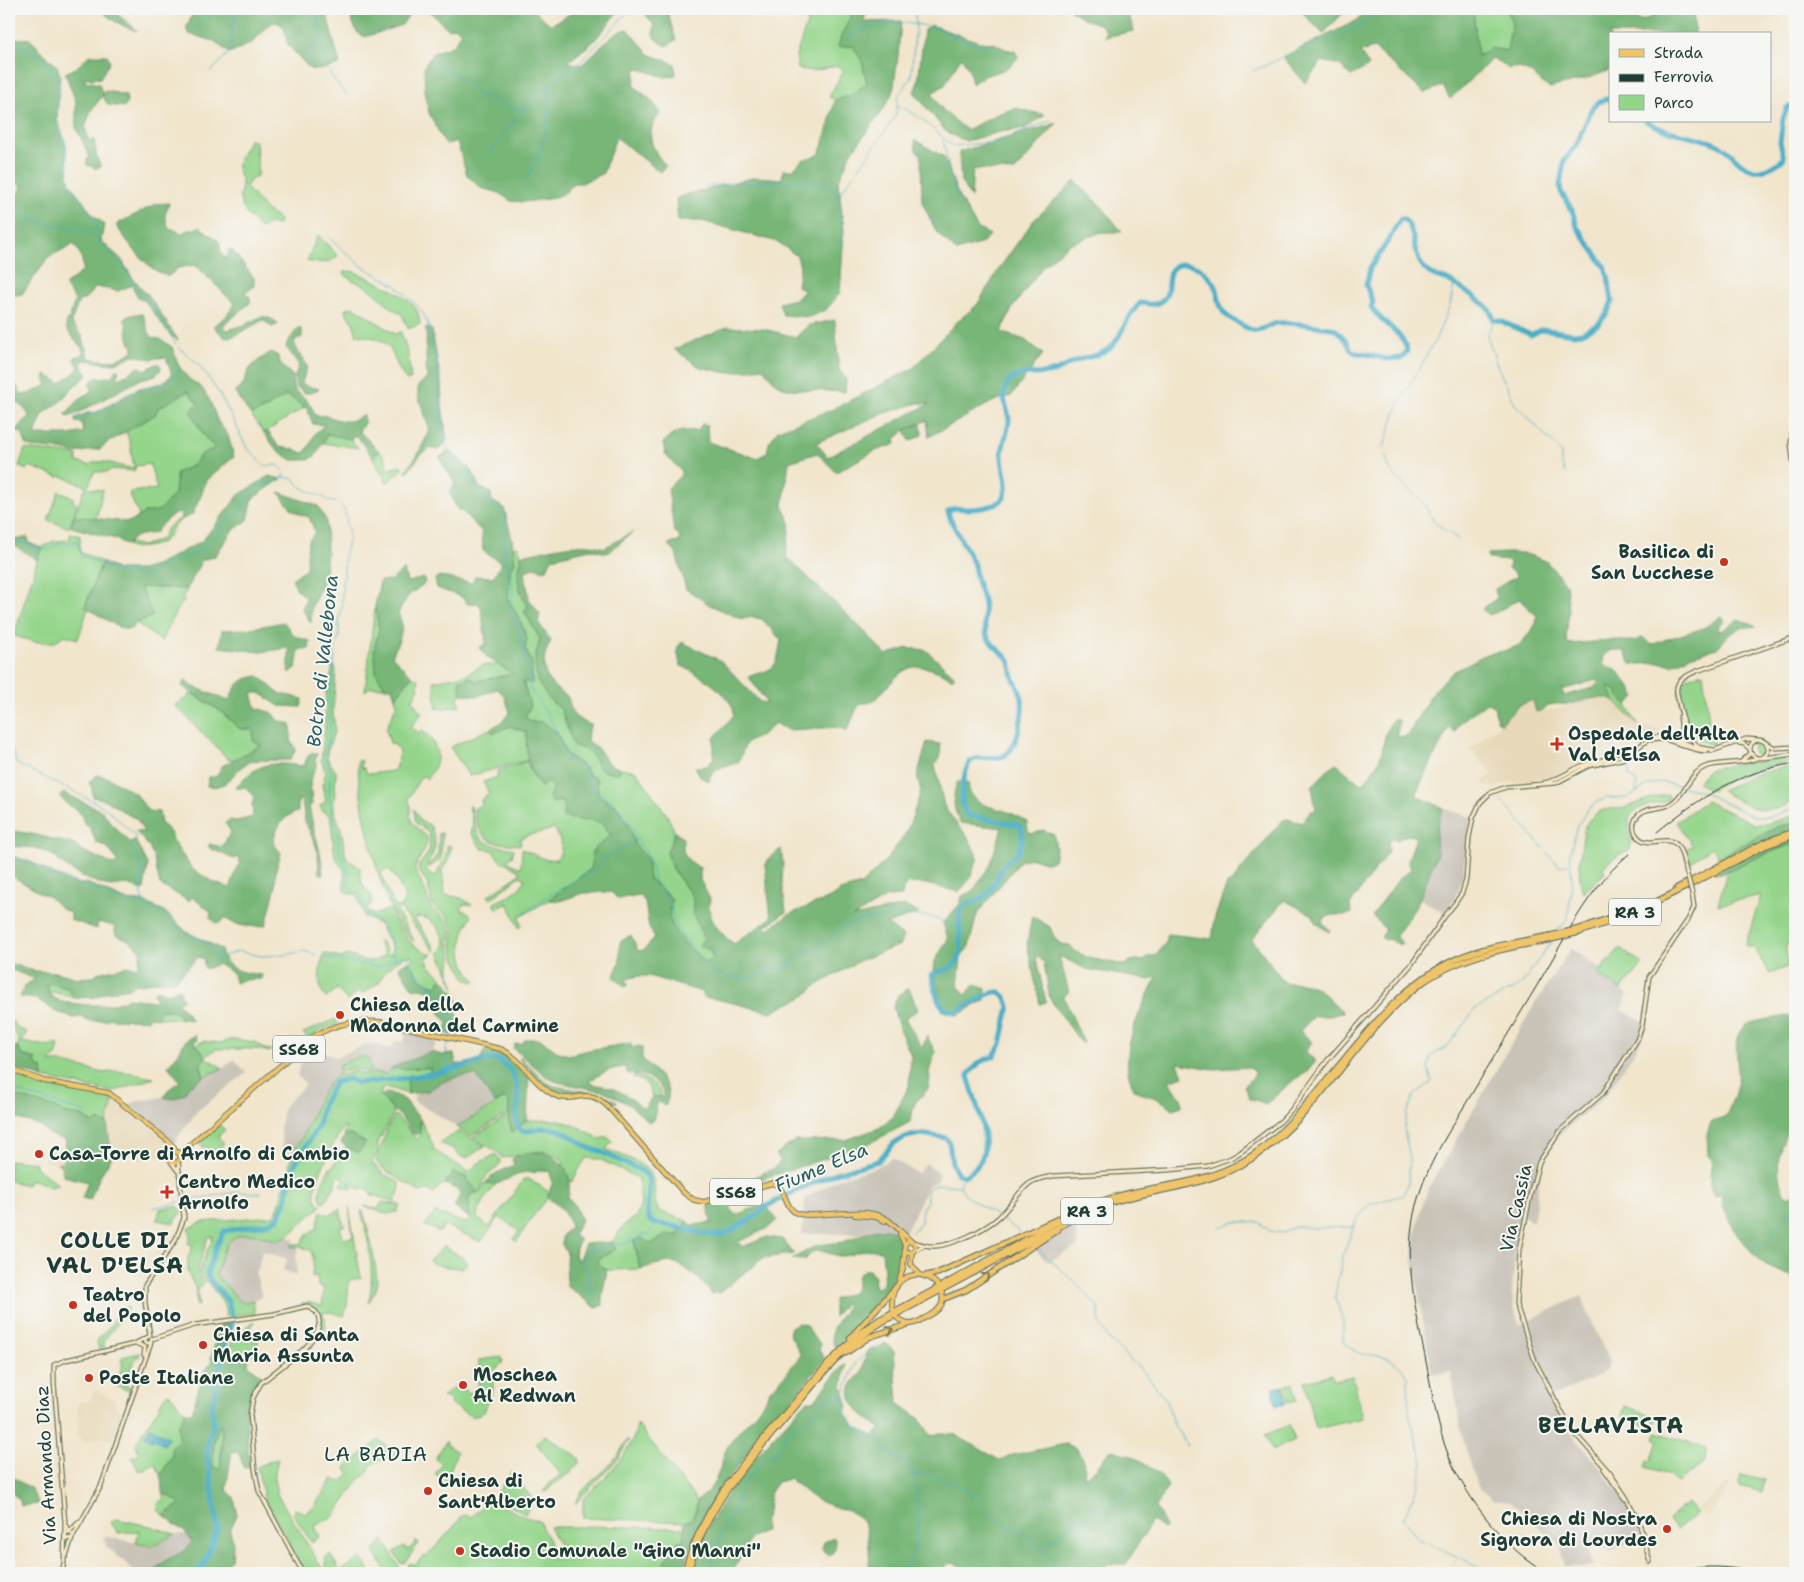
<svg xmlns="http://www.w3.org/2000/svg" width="1804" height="1582" font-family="'Shantell Sans',sans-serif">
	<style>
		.built { fill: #e8d9ba }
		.industrial { fill: #c9c3b8 }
		.green { fill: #94d58b; stroke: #5a8960; fill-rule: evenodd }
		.forest { fill: #77b677; stroke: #4b7a56; fill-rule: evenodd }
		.water { fill: #48aec7; stroke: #34767e }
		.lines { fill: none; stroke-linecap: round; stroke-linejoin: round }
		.stream { stroke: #48aec7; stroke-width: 1 }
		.river { stroke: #48aec7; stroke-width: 5 }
		.secondary-casing { stroke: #687869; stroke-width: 5.5 }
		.primary-casing { stroke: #687869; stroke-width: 6 }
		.highway-casing { stroke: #687869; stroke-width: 7 }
		.secondary { stroke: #f9e7c3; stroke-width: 3 }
		.primary { stroke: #f0c469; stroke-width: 4 }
		.highway { stroke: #f0c469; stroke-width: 4.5 }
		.rail { stroke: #1f3d34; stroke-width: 1 }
		.secondary-bridge-casing { stroke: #687869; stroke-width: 5.5; stroke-linecap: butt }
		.highway-bridge-casing { stroke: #687869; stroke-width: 7; stroke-linecap: butt }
		.secondary-bridge { stroke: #f9e7c3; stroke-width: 3 }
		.highway-bridge { stroke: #f0c469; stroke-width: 4.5 }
		.oneway { stroke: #7d7a4c }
		.poi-dot { fill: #c8321e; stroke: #f6f6f2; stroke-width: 2 }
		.labels { text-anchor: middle; stroke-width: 4; stroke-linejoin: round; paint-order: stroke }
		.shield { fill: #f6f6f2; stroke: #60746d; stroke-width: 1 }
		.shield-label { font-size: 16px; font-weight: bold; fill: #1f3d34 }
		.poi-label { font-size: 18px; font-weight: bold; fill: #1f3d34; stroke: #f6f6f2; text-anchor: start }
		.street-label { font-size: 18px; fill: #1f3d34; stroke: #f6f6f2 }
		.water-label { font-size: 19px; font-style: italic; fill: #2b5f60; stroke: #f6f6f2 }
		.quarter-label { font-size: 20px; letter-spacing: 1px; fill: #1f3d34; stroke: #f6f6f2 }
		.district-label { font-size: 22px; font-weight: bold; letter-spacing: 1px; fill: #1f3d34; stroke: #f6f6f2 }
	</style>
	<rect width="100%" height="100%" fill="#f6f6f2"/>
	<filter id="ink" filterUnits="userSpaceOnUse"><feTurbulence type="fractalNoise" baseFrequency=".02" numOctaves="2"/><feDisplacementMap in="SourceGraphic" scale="10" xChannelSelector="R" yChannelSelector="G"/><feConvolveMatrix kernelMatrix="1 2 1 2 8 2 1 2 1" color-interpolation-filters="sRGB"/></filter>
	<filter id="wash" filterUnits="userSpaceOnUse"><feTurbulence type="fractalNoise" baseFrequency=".0096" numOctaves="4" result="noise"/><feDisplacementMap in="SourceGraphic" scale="20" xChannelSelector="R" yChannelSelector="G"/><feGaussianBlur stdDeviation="1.12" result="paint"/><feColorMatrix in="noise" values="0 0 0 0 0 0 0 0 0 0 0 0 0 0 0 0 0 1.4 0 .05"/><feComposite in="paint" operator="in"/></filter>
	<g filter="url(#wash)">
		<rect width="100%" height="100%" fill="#f1e5cc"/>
		<path class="built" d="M1600,697L1616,702L1638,725L1653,728L1661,731L1620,755L1589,762L1550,780L1509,783L1493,788L1482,783L1493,773L1470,749L1508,718L1519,705L1533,700L1536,712L1553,710Z
			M112,1092L174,1143L160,1158L151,1153L145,1161L118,1149L111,1150L107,1124L113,1101L110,1096Z
			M53,1145L65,1149L64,1159L58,1162V1164L44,1161V1151Z
			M94,1390L114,1399L117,1409L123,1411L113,1440L102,1437L82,1443L77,1432L78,1403L90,1401Z
			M1728,1483L1729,1485L1716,1511L1706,1517L1698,1509Z"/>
		<path class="industrial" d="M1443,808L1471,817L1462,879L1454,900L1444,913L1420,899L1437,854L1436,845L1439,818Z
			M1571,948L1601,969L1597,974L1628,995L1622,1010L1647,1023L1639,1045L1606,1095L1559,1135L1542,1163L1533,1223L1523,1215L1516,1241L1512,1293L1514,1307L1519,1325L1581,1296L1609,1362L1607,1370L1602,1374L1550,1398L1574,1437L1600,1467L1629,1507L1635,1517L1640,1535L1611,1552L1595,1543L1589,1550L1594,1567H1564L1561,1545L1511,1502L1493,1500L1480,1489L1475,1479L1463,1439L1451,1372L1432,1374L1413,1261L1414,1240L1421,1209L1428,1189L1531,1010Z
			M406,1025L442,1033L432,1052L397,1065L386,1074L372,1073L368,1057L338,1065L340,1072L321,1095L301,1140L293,1152L283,1151L280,1125L284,1106L306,1084L297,1076L300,1064L320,1047L326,1053L337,1057L366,1044H374L391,1049L395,1040L401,1042L404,1040Z
			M234,1059L246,1073L197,1111L174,1143L128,1105L138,1101L164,1097L172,1099L184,1094L189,1086L223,1068Z
			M476,1075L494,1103L457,1127L414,1101L415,1094L428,1091L440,1083L460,1076Z
			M892,1158L918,1174L926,1163L938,1172L939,1179L928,1186L905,1233L898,1235L892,1230L884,1229L861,1234H802L805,1198L838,1179L874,1168Z
			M1075,1222L1078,1246L1048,1262L1034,1249L1043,1241Z
			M241,1234H255L278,1241L286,1236L294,1239L292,1247H297L298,1249V1254H296L297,1276L283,1270L287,1259L262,1251L258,1270L255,1271L262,1297L242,1303L216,1275L225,1248L232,1239Z
			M175,1534H187L192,1542L186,1550L165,1561L152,1573H131L134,1570L106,1546L104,1536L152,1546Z"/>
		<path class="green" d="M813,9H855L841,36L839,47L853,46L862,61L867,83L851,96L835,100L829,97L844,70L837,66L813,71L798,69L796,56L811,11Z
			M1473,9H1507L1512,24L1507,51L1478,56Z
			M249,139L256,142L258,175L250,181L246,187L265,209L280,220L278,225L270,224L261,228C252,221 242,211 240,199C239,194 242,189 242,184C241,177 237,172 238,164C239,155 247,148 249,139Z
			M318,235L338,256C329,264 317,264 307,261Z
			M352,271C367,277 409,295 416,309C419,313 419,320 420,324L408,329L402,314C389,308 382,298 371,290C362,283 352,282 344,274V272Z
			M354,307L395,334L401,332L408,354L411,379L407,381C386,354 400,339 357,335L353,323L345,311L346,308Z
			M188,391L198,404L190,411C199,424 201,437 214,446L213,451L201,454L193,465L176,473C177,480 175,486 175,494L158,511L144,513L139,517C137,507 131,501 130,492L157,489L150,464L136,466L134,471L111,469L108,472H94L88,487L61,476L58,477L29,466L26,470L19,466L25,449L77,455V462L89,465C104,456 118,468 134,468L130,443L126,431L173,398Z
			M287,394L305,407L264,433L251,415L265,409Z
			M327,434L351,439L358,448L323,443Z
			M379,451L385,457L387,466L390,469L400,465L403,469L387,483L373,458Z
			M85,488L103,490L96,519L74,516Z
			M59,491L74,498L72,501L77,504L69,528L48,520Z
			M182,517L183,519C172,527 173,528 167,538C160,547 143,547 132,548L127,545L129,543L143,546L162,539L167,528Z
			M71,533L80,536V552L102,562L85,606L88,609L78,639L64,635L55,642H35L14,636L41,548L54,541L69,540Z
			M517,546C526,558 517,565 518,577C518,588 523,598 528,608L524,611L540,639L535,658L537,680L550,700L561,709L573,745L586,750L593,757L600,768L607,772L619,773L621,768L636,771L667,815L675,832L667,852L672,869L693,897V914L713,958L706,963C695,953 673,935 670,919C668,914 671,905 672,899L649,878L647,858L635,845L628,825L617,807L598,795L597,779L589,775L582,765L566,754L556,732L543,722H531L525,717L530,706L523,681L532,683V663L525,649L527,639L520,620L508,599L510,569L515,563L513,547Z
			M140,587L187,589L182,599L185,601L179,606L161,641L136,623L153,616Z
			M375,606L379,629L374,651L375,652L376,673L385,687H370L365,691Z
			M483,665H500L514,674L476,681L459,682L462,694L458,696L460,706L437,709L434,681L465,675Z
			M332,666H335L336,670L333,712L335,730L327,752L328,760L336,772L334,810L341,829L346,858L360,868L362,884L372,896L371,904L367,908L368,912L374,915L390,909C398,929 411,950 433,954L426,958L429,965L443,979L440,980V983L436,986C420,981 418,975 409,962L414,959L412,956L408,957L404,956L387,969L379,982L363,994L360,991L348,1001L337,989L326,998C315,983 320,970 324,953L342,958L346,955C360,959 374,966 385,955L378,941L382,943L389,955H391L392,948L379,924L364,916L357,895L347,893L344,889V870L335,857L330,815L323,812L320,806L326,801L322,785L326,773L321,760L325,728L326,689L332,672Z
			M1703,673L1712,742L1718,746C1710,744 1699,742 1693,735C1686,728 1674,691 1681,683C1686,677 1695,675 1703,673Z
			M412,676L419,680L418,685L419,688L413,700L419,711L423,712L411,727L419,733L423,731C433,738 440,752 436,764C434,769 430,774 427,779L424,776L420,778L408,799C413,808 408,810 411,819C413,827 422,831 427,837C427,852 418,856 415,870L425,891L431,908L445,919L451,930L449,942L452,958L450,965V974L455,988L439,952L445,946C442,930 432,914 414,918L434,947L435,952L400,908L397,911L414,941C382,920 357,798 358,760L362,761L361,767L364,768L368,774L393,771L395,768L398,759L399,750L394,744L390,743L386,729L397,704L395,698ZM389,869L398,881L405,898L400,908L394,905L380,872Z
			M1607,685L1617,691L1619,697L1627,705L1638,725L1616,702Z
			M189,694L194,695L219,710L240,729H252L261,745L234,760L228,759L175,705L189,697Z
			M510,726L526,732L528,760L469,776L450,747L490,729L493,733Z
			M1752 749a7 7 0 1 1 14 0a7 7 0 1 1-14 0Z
			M1795,756V761C1765,766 1737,774 1711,790L1697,783L1706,772L1713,768Z
			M528,761L530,771L541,787L549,781L564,807L602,823L611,836L592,851V868L548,900L519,918L522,926L519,928L508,903L497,909L494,903C505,898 521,891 525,879L520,876L491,899L488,896L519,875L520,872L506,863H502L492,850L482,849L471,833L473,824L469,806H471C478,842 478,843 514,849L512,857L507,859C511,864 516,867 521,867L522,849L547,860L557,859C565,846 560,840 554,828C543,834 531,832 520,839L521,845C489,843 480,843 474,809L482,804L481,800L489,793L483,782L498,777L497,771Z
			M1795,765V800C1765,820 1749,806 1721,791L1757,774Z
			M1668,795L1670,799C1658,806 1628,804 1629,824C1629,836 1635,839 1629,851L1620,854L1603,867L1605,873L1583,893C1578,874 1579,869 1581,851C1584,834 1582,820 1601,811C1612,806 1619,811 1627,807C1641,802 1653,796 1668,795Z
			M1706,801L1754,824H1766L1795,815V823L1779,826L1719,858L1712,847L1688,864L1684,849L1693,846L1676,822Z
			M414,809L420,821L430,825C437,841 437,849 427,864L429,865L438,854L439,833H442L441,859L430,867L427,866L426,870L432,876L437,875C440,862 447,862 447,845L451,846C450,855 449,863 442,869L445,895L461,898L472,905L464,904L461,909L469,913L471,918C460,933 459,955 468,971C470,975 474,977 476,980L474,982L470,981L465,977L455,958L452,945L454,931L446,915L435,908L432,904L428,885L419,871V865L429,852L430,837L427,830L417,824L415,820Z
			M1793,844L1795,856V942L1786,945L1787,967L1770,974L1764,965L1755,948L1745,946L1761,895L1718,905L1727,871L1765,854Z
			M1620,948L1643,964L1621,990L1597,974Z
			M52,983L69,989L74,998L53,992L50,995L47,985Z
			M161,1010H173L179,1014L180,1019L157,1018Z
			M336,1019L338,1024L319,1031L307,1038L303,1033Z
			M12,1021L19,1029L27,1032L22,1042L52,1047L53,1043L59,1045L57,1055L49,1062H61L103,1073L117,1071L140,1074L143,1076L154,1078L112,1092L43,1078L42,1069L36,1065L35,1059L22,1055L17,1047L19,1040L14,1031L9,1027V1022Z
			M234,1039L254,1042L265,1049L271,1050L269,1052L257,1049H216L205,1057L223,1068L204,1077L195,1045L204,1041L220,1043Z
			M358,1057H368L372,1073L386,1074L391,1069L430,1068V1074L408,1075V1094L389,1088L382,1089L380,1095L394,1112L378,1143V1152L372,1163L385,1175L399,1182L400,1188L395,1202L372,1195L369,1191L363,1189L361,1191L348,1181L353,1189L341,1186L345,1179L339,1175L334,1188L324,1202H322C316,1189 324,1180 330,1168L331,1169L347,1145L358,1153L351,1135H345L343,1134L347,1128L343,1127C335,1142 313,1180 315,1196C316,1199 319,1203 321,1206L288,1236L282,1238L278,1241C260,1235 235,1227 225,1248C221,1256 219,1266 216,1275L242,1303L253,1300L255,1314L225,1316C228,1301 207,1284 199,1272L209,1246L212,1242V1236L208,1237L197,1272L205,1284L197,1287L199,1305L197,1306L195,1287L188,1273V1258L193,1246L188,1243L190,1239V1232L188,1229L202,1222L272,1216L277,1211L281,1198L293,1152L301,1140L321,1095L329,1083L338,1074L344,1075L354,1071L368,1075L370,1073L353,1068L340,1072L338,1065Z
			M9,1073L25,1080L110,1096L113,1101L107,1124L99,1120L94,1124L82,1116L67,1114L53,1107L11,1095L9,1094Z
			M635,1075C647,1079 659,1084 661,1097H652C650,1085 644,1081 633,1077Z
			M505,1098L509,1104L508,1118L512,1132L527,1120C537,1121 545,1120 555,1120C565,1120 591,1132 599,1139L607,1137L613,1141L606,1149C622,1156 651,1163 654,1183C656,1197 652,1197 659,1211L687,1221L684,1230L680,1235H666L651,1244L634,1240L640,1269L607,1270L596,1261L616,1249L612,1242L624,1225L636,1217L641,1205L638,1178L599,1159L586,1158L571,1183L563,1164L564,1162C540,1142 527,1156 502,1158L499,1153L473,1137L504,1118L503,1116L471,1136L457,1127Z
			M395,1115C404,1122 409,1133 417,1140L420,1132V1119L434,1147L432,1149L469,1172L477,1164L496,1154L500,1160V1164L485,1178L479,1192L480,1193L485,1183L496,1184L486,1197L476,1217L489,1227L524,1179H529L549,1192L548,1198L530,1220L518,1240L516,1241L513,1239L519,1231L499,1217L481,1242L444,1225L440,1232L424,1225L436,1212L461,1222L467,1223L471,1218L469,1217C470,1209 467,1201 471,1194L478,1193L447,1180L446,1184L440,1186L433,1194L428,1190L419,1192C404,1181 387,1174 376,1162L388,1127Z
			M221,1126L225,1130L218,1137L224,1143L214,1154L199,1144L217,1127Z
			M459,1131L485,1146L467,1158L460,1157L454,1149L440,1143Z
			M9,1160L36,1163L35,1167L59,1185L58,1186L55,1185L52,1188L42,1183L30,1179L27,1185L9,1181Z
			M382,1202L400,1205L397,1212L387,1214L365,1207L364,1206L378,1209Z
			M176,1206L180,1208L181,1212L174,1223L157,1220L160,1209Z
			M349,1208L361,1278L349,1280L347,1306L344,1316L330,1312L322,1313L325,1318L326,1329L316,1339C322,1326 326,1314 311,1305H301V1303L308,1302L322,1306L324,1288L318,1286L317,1276L312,1277C314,1256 317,1246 291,1247L292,1244H301L306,1235L317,1228L321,1211L322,1212L330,1215L340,1209L344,1226L340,1227L344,1239L353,1237Z
			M361,1211H363C369,1230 377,1267 377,1286C376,1292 371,1298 368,1303C376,1279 368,1236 361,1211Z
			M444,1246L466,1260L467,1264L462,1268C452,1267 438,1268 429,1261Z
			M122,1307L129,1308L103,1342L105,1348L99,1350L97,1341L110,1326Z
			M255,1321L250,1329L259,1337L256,1350L246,1359L229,1358L231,1344L247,1326Z
			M140,1353L139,1357H136L131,1370L137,1372L136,1375L129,1372L124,1384L131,1387L130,1391L116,1386L123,1363L121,1362L122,1357Z
			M501,1357L503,1362L493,1372V1390L484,1412L473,1417L450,1404L451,1402L447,1398L442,1397L461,1381V1388L469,1393L478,1391L479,1360Z
			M1332,1374L1334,1380L1353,1376L1363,1418L1316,1429L1305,1381Z
			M1293,1383L1297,1400L1288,1402L1284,1386Z
			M169,1393L185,1412L178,1427L179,1440L171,1449L172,1456L161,1475L155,1464L150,1467L149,1465L147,1466L148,1468L139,1472L132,1457L139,1455L136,1443L159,1407L162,1400Z
			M1625,1406L1657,1417L1652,1428L1622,1417Z
			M221,1423V1469L213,1468C214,1453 212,1436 221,1423Z
			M637,1424L697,1501C696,1509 695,1518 686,1522L583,1518V1500C602,1479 634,1453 637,1424Z
			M1289,1425L1295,1440L1272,1451L1265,1435Z
			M1657,1432L1707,1448L1703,1464L1677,1483L1668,1474L1645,1467L1647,1461L1651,1462L1658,1440L1655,1439Z
			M545,1435L579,1458L580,1462L569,1474L554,1484L547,1491L543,1492L551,1482L561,1475L536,1443Z
			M379,1440L398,1455L375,1462L369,1468L370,1470L358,1481L335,1515L315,1526L320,1537L311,1542L292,1512L295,1509L305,1513L314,1507L333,1478L336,1482L337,1480L340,1482L350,1474L345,1467Z
			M627,1440H629L617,1460L575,1504C581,1488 597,1478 609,1466C616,1458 622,1449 627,1440Z
			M446,1441L448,1446L457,1452L446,1481L435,1474L442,1464L435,1459Z
			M278,1458L274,1479L277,1494L325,1573H305L264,1497L257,1467Z
			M511,1472L534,1501L525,1514L495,1497Z
			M1742,1474L1765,1480L1762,1492L1739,1486Z
			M162,1492L181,1503L164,1516L157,1509L159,1507L157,1505L164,1499Z
			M490,1499L522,1516L540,1521C543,1534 549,1537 552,1549L550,1556L553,1560L562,1550L549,1527H583L585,1526L685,1528L683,1541H678C670,1551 666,1563 657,1573C648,1573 632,1570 625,1573H404L410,1563L415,1565L423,1556L425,1558L460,1520V1517L467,1515L470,1518Z
			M1688,1503L1697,1513L1676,1530L1668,1519Z
			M116,1519L150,1526L175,1534L152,1546L136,1543L139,1531L118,1533L111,1522Z
			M383,1539L399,1566V1569L394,1573H384L386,1572L374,1551Z
			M416,1541L418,1544L404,1564H402L394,1552L404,1546L407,1550L413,1546Z
			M330,1554L340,1571L361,1558L371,1573H330L325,1565L326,1557Z"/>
		<path class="forest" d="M101,9H113C119,18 130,22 137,31C128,29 105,17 101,9Z
			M195,9H328V19L340,65L319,70L310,69L288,45L284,27L277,22L272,23L252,43L229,53L214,41L189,34L186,29Z
			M347,9H413L402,25L365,37L357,32Z
			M427,9H511L512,13L519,9H532L551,25L578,9H621L593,42L568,62L581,65C596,54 610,32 628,29L649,54L675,64L676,75L665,77L636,68L634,86L650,99L661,113C643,132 651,149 666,166L660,172L616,137L603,173L582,183H573L567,191L555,198L524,202L511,201L497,192L480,188L467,175L457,142L445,144L429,113L425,91L424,67L433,53L454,45L461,31L454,27L448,29Z
			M644,9H669L667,11L676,40L666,46L654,38V25L644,12Z
			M855,9H893H868L863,22L901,21L898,56L893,92L881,113L851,153L838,182L844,230L840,293L826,310L809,317L783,315L779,303L795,299L805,291L797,286L800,267L797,256L778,242L702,221H678L676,199L688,194L756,177L782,179L783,170H793L802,160L819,155C826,137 830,119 835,100L851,96L867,83L862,61L853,46L838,47L841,36Z
			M1069,9H1135L1129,15L1134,31L1105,37L1106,31L1101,25L1085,19Z
			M1299,9H1347L1323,34Z
			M1373,9H1473L1478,56L1491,48L1507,51L1512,24L1507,9H1621L1641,21L1654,16L1653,9H1693L1695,34H1610V70L1586,79L1549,88C1538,80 1524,63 1509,69L1493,58L1450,99L1443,86L1424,93L1374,48L1360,52L1369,66L1351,76L1340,65L1322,61L1305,83L1283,57L1354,22Z
			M931,25L979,42L994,43L1005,49L1015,51L1018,57C1004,77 989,69 972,84L969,69L961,57L945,85L932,93C938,108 954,121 967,130L997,114L1016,108L1045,115L1026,128L999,132L966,141L947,133L914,92L918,82L924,30Z
			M9,38L30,39L57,66L60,75L57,119L66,145L69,182L93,215L104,224L101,241L121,259L135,282H137L145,294L147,293L178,340L170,335L145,301L138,298L132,285L118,291L96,287L84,300L79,301L71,322L82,336L89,358C110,362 115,362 133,351V347C124,335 130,330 124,319C129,314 135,314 142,314C148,323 145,329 153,338L160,339L172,347L179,366L188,378L202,388L210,401L218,422L228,435L234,457L206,480L202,493L192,515L183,519L181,513C169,514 162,524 155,533C142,536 137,532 127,545L116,539L71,527L74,516L128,522L134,520L144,513L158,511L175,494C175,486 177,480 176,473C181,470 190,468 194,464C201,457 202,451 213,450L214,446C200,436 200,424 190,411L198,403L188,391L158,408L155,415L108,442L100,449L74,453L56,449L30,447L26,444L22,433L15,430L28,418L29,415C26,411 23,407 20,404C11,397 9,400 9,386L15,383L22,395L28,394L48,385L44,376L47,375L60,383L76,372L79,367L74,359L75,357L83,355L82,348L67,330L66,322L69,318L75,300L65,285L83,271C83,259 81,253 73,244L49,257L22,294L10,296L9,298V194L17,195L22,186L9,178ZM132,355L152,359L166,357L172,375L162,383L140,388L95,413L90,412L75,418V422L82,423L84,432L69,435H35L43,414L60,402L73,387L88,375L81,364L84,360C105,363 113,368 132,355Z
			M89,55H107L110,62L100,78L91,79L86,77L84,81L99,84L103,95L91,111L85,127L89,142L94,139L97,158L101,167L95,168L86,164L89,156L76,127V102L65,73L76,68Z
			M106,91L126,95L127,102L125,107L108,105L103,97L104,92Z
			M1057,123L1015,171L973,169L971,198L961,182L959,152Z
			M915,140L944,157L959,197L978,229L990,235L983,243L956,251L937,233L922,202L921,154L916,151Z
			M1075,181L1102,207L1122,232H1102L1069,244L1043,266L1013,307L1001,332L1025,340L1043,354L1011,396L994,401L929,437L927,420L905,430L895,439L896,444L875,451L836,472L817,453L789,462L783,506L790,523L786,556L866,633L886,655L907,648L926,650L955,676L952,679C946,674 939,672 931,669C900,658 892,688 871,702C868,703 864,703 860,704C853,713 853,722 846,731L840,727L788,730L775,723L762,735L746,743L738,763C726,766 710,767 709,782L701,777L695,767L708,766L714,757V738L734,715C734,694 696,673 680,665L677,648L682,642L721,661L760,702L767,703L748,676C777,669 776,669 781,640L762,619L753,617L741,619L710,605L686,589L676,553L668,544L679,542L680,536L674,531L668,488L681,475V470L666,456L663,443C675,431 680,430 697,431L702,424L707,425L708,442L757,458L767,453L769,443L778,430L831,410L912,369L959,320L977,305L1001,266L1033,221ZM918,403L929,404L828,457L816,443L881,414Z
			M169,203L165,215L168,227L181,233L200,227L220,242V251L225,259L229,253L228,250H232L254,278V286L244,293L250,297V303L223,326L227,330C233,328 238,327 244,325C260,318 261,312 278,323L277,325L272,327L263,320L234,336L225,338L213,326L225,318L235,304L195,265L178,268L169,276C149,273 129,243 117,227V224L156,204Z
			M835,320L839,370L846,379L845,392L787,389L777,384L763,368L727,373L700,367L674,349L727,327L764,329L796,337L809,325Z
			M299,327L302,330V337L294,341C296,351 303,357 307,367L302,383L306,386L319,389L311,393H304L296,386L295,376L299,364L286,347L287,343Z
			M426,327L432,330L441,382L442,404L447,441L438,450L430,448L421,454L407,473L405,471L417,456L430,430L418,396V386L427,378C425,361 427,344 426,327Z
			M271,352L278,356L281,365L293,376V385L296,392C307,398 311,405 316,416C332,414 331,420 344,421C351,422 358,418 364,415V423L359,431L379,451L373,458L357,436H353L351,439L327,434L316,455L309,460H292L276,449L264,433L267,430L279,447L294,449L303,453C310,448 311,442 315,434C317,431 321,428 325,425L313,424L307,409L287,395L264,409L251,415L234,392C247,385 243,381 249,370C253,363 264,357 271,352Z
			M156,364H159L161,367L160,371L156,375L141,379L74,415L67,416L66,413L81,398L93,390L89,384L95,378L111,377L117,369L119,370L117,376L119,379L139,367L146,370Z
			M921,424L922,435L910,441L905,430Z
			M450,451C460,461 477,471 478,486L491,493L492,501L504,508L512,539L515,563L510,569L508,599L520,620L527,639L525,649L532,663V683L523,682L530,706L525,717L531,722H543L556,732L566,754L582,765L589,775L597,779L598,795L617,807L628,825L635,845L647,858L649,879L672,899C671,905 668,914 670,919C673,934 694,953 706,963L713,958L711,951L699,945L704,938L693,914V897L672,868L667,852L675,832L683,838C682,857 685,858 700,868V880L710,899C706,919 720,933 734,944L771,918L765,865L770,857L781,849L783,862L782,882L786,912L765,927L767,930L790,914L830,898L840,891L861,885L888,858L906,833L913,815L921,791L917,777L927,742L940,744L941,755L935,765L944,806L958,826L967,835L978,858L969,880L959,892L926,884L909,883L903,888L902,896L887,897L853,917L904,906L919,913L887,924L903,936L900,945L861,960L816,986L805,996L771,1012L716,999L705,998L702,992L649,976H639L626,979L628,986H624L614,977L620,961V942L631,935L638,951L644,950L655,937L649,928L645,901L638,895L618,899L611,892L583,893L560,901L548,900L592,868V851L611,835L602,823L589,819L584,821L563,817L564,807L561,801L552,803L549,798L552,788L549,781L541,787C526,766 527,757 526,732L510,726L493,733L490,729L502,722L510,712L504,695L497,689L478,696L462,694L459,681L471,677L476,681L513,674L488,658L479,648L486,643L481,607L477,603L467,604L462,597L437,588L435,579L439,576L472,583L475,576L493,577L502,563L483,551L482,532L462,511L457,509L449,492L455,483L443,465L440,457Z
			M269,476L281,479L253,498L248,520L232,531L215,556L202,560L187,589L140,587L153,616L136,623L131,629H123L115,625L85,607L102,562L118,570H141L155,566L202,541L239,495Z
			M279,492L318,506L326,520L327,549L325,576L311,608V623L302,609L306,598L298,591L292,579L306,568L308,542L315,532L309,517C292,513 288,505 279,492Z
			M633,532L607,553L590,549L552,558L547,569L543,571L536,567L525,571L529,599L540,614L538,622L551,641C537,665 545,684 568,697C572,716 573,717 591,725L588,730L587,741C591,744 595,746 598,749C608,759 604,765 621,768L619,773L607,772L600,768L593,757L586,750L573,745L561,709L550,700L536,680L537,679L535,658L540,639L524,610L528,608C520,593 514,577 522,561L520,555C546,551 579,539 604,548Z
			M9,534L15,540L28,537L29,543L41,548L37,560L15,546L9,547Z
			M1507,553H1523L1546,561L1566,584L1569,610L1566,639L1569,644C1582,643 1595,642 1608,640C1621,639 1632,645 1643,637L1652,645L1664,640L1704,628L1721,616L1725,620L1719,625L1718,632L1723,630L1738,620L1751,623L1756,626L1740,628L1729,635L1717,648L1693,655L1672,665C1659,660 1645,665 1631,664L1624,651L1612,650L1604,656L1603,664C1607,668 1613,667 1617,671C1625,677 1631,689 1636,697L1627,705L1619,697L1617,691L1608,686L1616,702C1599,693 1587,701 1570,704C1565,705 1559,703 1554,704C1547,705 1543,711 1536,712L1533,700L1519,705L1501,724L1497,720L1494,706L1487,703C1474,712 1461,718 1454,733L1449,728L1448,729L1416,793L1417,796L1443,808C1437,822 1435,839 1437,854L1417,905L1396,936L1402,943L1400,945L1389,939L1385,940L1381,937L1386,930L1372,916L1398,880L1411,869L1408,861L1416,837C1409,834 1404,835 1398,840L1392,838L1388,843L1389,850L1350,905L1352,913C1341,918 1336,911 1323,919L1322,923L1330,930L1329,932L1315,922L1313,915L1284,900L1252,939L1285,983C1318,981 1320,991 1343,1012L1331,1016H1314L1300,1031L1312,1042L1305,1052L1316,1061L1308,1071L1295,1079L1265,1105L1259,1101L1250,1099L1244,1086L1254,1076L1255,1071L1250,1067L1213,1069L1178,1063L1183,1076L1169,1081L1181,1098L1182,1106L1173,1109C1167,1104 1160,1100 1153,1097C1147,1095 1140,1094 1135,1090C1132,1086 1131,1081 1129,1076C1122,1045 1142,1004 1157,978L1155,977L1150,980L1086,969L1059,956L1069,992L1063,996L1084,1043L1082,1044L1050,999L1044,963L1038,956L1036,958L1046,1002L1040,1004L1027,944L1032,916L1050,927L1055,939L1061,944L1070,945L1075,951L1089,958L1125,965C1131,960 1134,959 1143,961L1150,956L1157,955L1166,942V935L1168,934L1212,939L1215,917L1227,884L1233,881L1240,871L1283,820L1288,819L1302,823L1311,811L1316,810L1312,786L1335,763L1362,785C1368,777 1375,770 1379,761C1385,747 1382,732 1394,719L1399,720L1397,736L1404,737L1408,735L1433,691L1453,672L1486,654L1504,651L1520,645L1536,624L1537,616L1519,599L1495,613L1488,615L1482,609L1497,598L1495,589L1517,576L1508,568L1510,565L1509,561L1488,559V554ZM1596,680L1599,682L1593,688L1564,696L1562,690Z
			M404,569L407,582L424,578L425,583L408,596L398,613C406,629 399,640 392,656L412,676L395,698L392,687H385L376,673L374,650L379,629L375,606L380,581L392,580Z
			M284,622L294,636L310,641L309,649H299L296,668L289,673V648L261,652L219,647L222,630L246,629Z
			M259,676L278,693L303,699L301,707L279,706L260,693H252L256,708L273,713L277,720L291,724V740L296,750L290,760C278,761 264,759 253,761C231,767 232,791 207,786L208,777H216L222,766L261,745L253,741V733L252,729H240L219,710L182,686L186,680L192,686L229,701C237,683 239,679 259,676Z
			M312,752L317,754L315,761L317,764L310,781L312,805H309C312,829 322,850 323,875L319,873L318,851L305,821L302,801L298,800V812C282,816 276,828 273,843L281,853L276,869L275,889L266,925C252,928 236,927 225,918L218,924L210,918L211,912L192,897L189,901L160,885C157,874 154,851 146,843C142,839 139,836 136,831L144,832L137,819C119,812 114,800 93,797L92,788L89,782L97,775L109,778L136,794L148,811L159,812L161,823L170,832L172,840L192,869L213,882L230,888L240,861L238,857L234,859L209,848V844L222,847L231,832L225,823L230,820L237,821L253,817L252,805L254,796L245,787L236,789V786C261,761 270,762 304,766L307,758Z
			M957,782L968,783C970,805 989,806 1005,811C1013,813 1020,818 1027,822L1028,831L1032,834L1043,830L1054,835L1056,850L1054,860L1048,863L1032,858L1021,860L977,914L969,946L961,958L958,986L966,995L975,984L986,988L985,1000L958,1015L942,1011L934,971L935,961L948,939L943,923L960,904L962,896L973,891L990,865L1002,828L960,823C953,808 952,798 957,782Z
			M64,793L102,811L115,828L131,843L135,840L148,864L144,890L123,884L111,887L84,878L59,862L57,857L36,848L9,846V829L12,831L32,834L73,844L81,850L114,865L118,861L106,846L96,843L91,829C80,822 85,819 79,812C72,805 67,807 60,796Z
			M1795,823V845L1793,844L1765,854L1727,871L1716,874L1708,866L1721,856L1779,826Z
			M9,855C18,858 27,860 35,864C50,871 70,888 87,883L125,900L142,901L164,911L187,932L221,949C224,970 244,973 262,975L261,979L243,980L235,983L233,973L218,964L206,969L204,966V959L198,957L175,981H160L133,985L129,988L107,992L96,997L74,998L69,989L52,983L47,985C48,989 48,993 51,996C62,1006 118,1009 128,998L154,1001L156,1000L154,992L157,990L167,994L179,988L183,1000L176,1003L182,1007L192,1020L180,1019L179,1014L173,1010H161L157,1018L149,1017L147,1020C134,1018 121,1021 108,1018L107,1020L90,1021L81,1017L73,1018L67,1015L56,1012L37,999L20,997L25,985L34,980L33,978L9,969V963L34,971L55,972L78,978L94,977L97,973L128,966L138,968L141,950L127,939L116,935L114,926L98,922L97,929L71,920V913L62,909L48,896L40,893L12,876L9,881Z
			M409,962C418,975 420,981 436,986L440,983L439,980L443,979L456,994L459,1006L456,1011L463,1029L459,1036L445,1033L448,1023L439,1012C440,998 428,984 413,989L399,967L404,963Z
			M909,988L918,1010L905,1018L922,1048L927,1036L935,1052L929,1072L930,1079L928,1089L915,1103L910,1122L864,1146L749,1183L742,1182L775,1168L781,1160L775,1155L795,1141L846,1140L879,1128L893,1117L909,1086L911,1055L900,1031L893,1007L898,995Z
			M1795,1015V1134L1789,1130C1777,1146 1774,1178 1786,1196H1792L1795,1188V1278L1766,1266L1759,1260L1738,1236L1723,1207L1722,1196L1719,1195L1715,1197C1707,1188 1711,1171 1712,1160L1708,1156L1707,1134L1711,1122L1726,1116C1731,1104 1736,1092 1738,1080C1740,1063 1729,1037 1746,1025C1752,1021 1787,1016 1795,1015Z
			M195,1035L197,1040L194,1042L195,1045L199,1047L205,1057L200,1066L204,1077L189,1086L184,1094L172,1099L164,1097L168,1090L180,1081L168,1066L180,1051L185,1041Z
			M526,1039H540L556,1051L568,1055L589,1050L626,1044L630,1043L632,1048L639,1046L642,1047V1058C654,1072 677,1086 665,1106L658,1101L653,1120L650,1123L630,1105L606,1092L557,1082L548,1078L513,1048L515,1044H521ZM626,1067L627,1073L632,1075C644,1071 666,1085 663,1099L661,1097H652L646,1107L642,1108C633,1099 621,1091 608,1087C602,1085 595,1086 589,1082C600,1073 611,1068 626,1067Z
			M9,1045L17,1047L22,1055L35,1059L36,1065L42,1068L43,1078L9,1067Z
			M487,1048L509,1057L529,1076L527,1120L512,1132L508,1118L509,1104L505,1098L494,1103L476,1075L460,1076L440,1083L428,1091L408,1094L407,1079L430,1075V1068L391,1069L397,1065L432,1052L442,1055L454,1054L456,1064H462L479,1060Z
			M521,1058L545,1081L554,1086L595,1093L617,1101L616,1103L589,1093L562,1095L556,1094L546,1087L519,1059Z
			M387,1093L396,1095L405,1100L420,1119V1132L415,1135L412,1133L402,1118L380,1096Z
			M9,1094L53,1107L67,1114L82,1116L93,1124L99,1120L107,1124L112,1157L100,1176L90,1200L82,1198L88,1182L63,1176L62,1165L58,1164V1162L60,1163L64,1159L66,1140L50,1135L40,1126L26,1121L9,1117Z
			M345,1135H351L366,1143L358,1153L341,1143Z
			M544,1152C567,1163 572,1174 568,1199L574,1204L581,1220L573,1235L580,1240L574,1253L578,1261L585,1244L612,1242L616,1249L596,1261L607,1270L602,1296L603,1305L596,1308L567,1286C567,1274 565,1264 567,1253L562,1245V1236L571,1226L562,1209L548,1198L549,1192L553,1182L549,1171L542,1170L533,1173L524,1172L496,1184L485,1183L495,1174L514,1165L512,1159L523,1154Z
			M453,1172L466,1177L478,1193L471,1194C467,1201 470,1209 469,1217L454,1207L460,1195L458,1190L446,1184Z
			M729,1196L731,1209L735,1215L765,1204L777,1220L768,1228L738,1242L742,1247L767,1237L782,1239L794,1254L763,1258L719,1293L715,1292L712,1294C706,1285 687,1267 676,1263C666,1260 650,1267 640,1269L634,1240L642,1238L651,1244L666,1235H679V1230H684L687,1221L692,1225L711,1223L708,1202Z
			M884,1229C894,1229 898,1233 900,1242C909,1272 888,1294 869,1314C858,1325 847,1337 836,1348C824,1329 840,1322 847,1306L844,1304L834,1317V1299L854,1292L857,1285V1276L864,1270H869L875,1277L874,1287L878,1288L883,1283L884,1271L882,1252C866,1245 856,1256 840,1256C832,1255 823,1250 815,1251C811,1252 809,1255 806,1259L800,1260L792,1259L817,1245L843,1242L869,1232Z
			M229,1322L220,1355L229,1358L246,1359L250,1355L248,1365L262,1376C240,1401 248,1437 250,1467L244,1468L239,1453L232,1451L226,1489L234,1497L237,1515L230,1530L233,1544L232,1558L218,1573H152L165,1561L186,1550L192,1542L187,1534L164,1516L181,1503L162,1492L161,1475L172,1456L171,1449L179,1440L178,1427L185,1412H192L204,1371L212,1363L211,1357L221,1323ZM220,1424H221C224,1438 221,1454 220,1469L213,1467V1443Z
			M798,1323L807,1325L813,1337L821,1344L819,1350L825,1359L721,1487L700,1523L682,1573H657C666,1563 670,1551 678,1541H683L685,1522L690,1520L696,1511L697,1501C713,1488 715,1483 722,1463C723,1458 724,1453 727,1448C739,1427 761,1413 770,1390L777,1385L801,1355C797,1347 794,1341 789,1334L791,1327Z
			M885,1343L894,1351L898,1403L920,1419L931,1436L943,1433L954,1434L1001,1461L1008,1456L1066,1444L1077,1449L1085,1465L1084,1477L1096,1469L1110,1450C1132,1454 1156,1466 1168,1486L1156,1507L1166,1527L1163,1529L1152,1521L1126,1564H1105L1108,1573H977L956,1564L949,1563L940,1573H866C871,1564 869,1557 869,1547C866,1505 845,1514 817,1500C806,1494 799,1485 789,1479L777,1482L770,1492L768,1512L764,1523L766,1530L750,1538L732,1573H692C709,1503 759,1451 807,1401H814L839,1370L846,1364L842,1387L848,1406L845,1413L855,1426L873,1436L881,1429C869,1419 846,1407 851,1387C852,1381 859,1376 862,1371C865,1363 864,1355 870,1349L876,1350Z
			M9,1476C17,1478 22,1485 30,1487L39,1504L21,1506L20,1501L9,1490Z
			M834,1538C837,1546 836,1549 830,1556L824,1553L822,1549L824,1542Z"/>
		<path class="water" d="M1283,1386L1286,1404L1276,1406L1273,1388Z
			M150,1427L169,1438L164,1445L151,1437L153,1441L145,1436Z"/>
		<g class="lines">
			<path class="stream" d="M315,9L321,29L323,49L327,68L331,76L347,95
				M194,29L207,17L222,9
				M846,39C873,20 907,20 938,29C946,31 954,37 962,40C974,44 987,47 999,51
				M9,43L18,45L39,54L54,70L59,83L57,119L66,145L69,182L95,220L99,242L115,257L124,267L139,292L151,304L176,344
				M437,64L455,75L478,94L504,105L523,110L549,85L578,64L631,9
				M308,68L316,41L321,35
				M1253,71L1305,47L1325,41L1365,23L1377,9
				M211,72L231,50L235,9
				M898,106C920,113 935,133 953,146L998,142L1051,120
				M943,140L953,186L960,201
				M490,153L522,110
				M526,180C529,173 534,167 537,159C546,140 550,107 549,85
				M706,186L735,183L807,181L817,182L841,190
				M9,214L58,226L80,228L96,237
				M329,238L362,266L395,285L408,296L421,310L429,326L437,362L443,442L451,454L469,471L478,491L500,509L505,516V559L512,575V595L509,606L511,613L516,619L521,635L531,691L546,712L559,736L568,758L586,768L587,779L592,788L614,803L628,819L639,844L645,851L652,869L654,881L670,902L675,925L687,942L713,972L729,977L750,978L790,963L855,921L906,915L928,916L960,928
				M840,249C841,241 842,232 841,224C840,211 837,203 842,191L884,133L896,115L898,96L911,78L916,23L914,9
				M1454,284L1450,305L1436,339L1397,408L1383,449L1391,472L1423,503L1435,523L1458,539
				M1494,320L1487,335L1497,365L1515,404L1561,452V462L1565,473
				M178,347C212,370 230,414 248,450L254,454L264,466L278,465L283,470L284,477
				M76,419L90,413L96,414C109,406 123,395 138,390C153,385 172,385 179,369
				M284,477L294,479L302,488L323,497L329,501L339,503L345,511L349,537L344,558V576L342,583V607L339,620V638L335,647L333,678L330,691V732L324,756L331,772L329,791L331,808L337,832L340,855L347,867L348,886L352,891L359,893L366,915C385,923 393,939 395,959L401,956H406L418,978L425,984L435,988L445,1003L454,1025L446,1050L448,1070
				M259,487L267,482L280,481L283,477
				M9,542L11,543H24L38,549L49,550L61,543L69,544L74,541L77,542L82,556L118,572L135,575H149L160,567L202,549L219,533L222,525L228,519L236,516L256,489
				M9,748L12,750L17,764L95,802L109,811L136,836L132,847L141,865V885L143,905
				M1630,763L1629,776L1637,783L1636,793
				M1501,800L1559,866L1568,864
				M9,856L32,863L43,870L121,900L142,904L160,912L186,934L210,945L218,959L238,951L261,956L286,955L304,951L316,955
				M520,915L546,897L592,871L607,857L636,840
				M1557,932L1566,921L1569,912L1572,883L1570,853L1577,826L1588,809L1597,802L1606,798H1627L1649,785L1662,782L1700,791L1755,817H1769L1795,808
				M323,957L378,967L386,964L394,959
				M9,1089L86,1113
				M960,1186L967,1197L997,1216
				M184,1201L238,1192L261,1193
				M154,1208L180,1202
				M1000,1218L1020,1232
				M1220,1228L1232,1222H1259L1270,1231L1283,1233L1296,1226L1316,1228L1354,1227
				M912,1232L921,1222L922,1209L927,1202V1190L936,1184L960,1186L964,1176
				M1752,1247L1766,1243L1787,1215L1795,1208
				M1038,1249L1076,1283L1098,1307L1100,1325L1110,1341L1143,1371L1167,1401L1173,1424L1188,1446
				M595,1300C588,1287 589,1272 581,1260L582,1255L588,1251L637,1240L640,1235L649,1234L655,1225
				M879,1344L856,1362L843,1396L845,1412L855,1426L878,1439L892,1454L903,1461L914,1473L942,1479L965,1489L1002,1523L1029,1536L1049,1559L1059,1573
				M1041,1549L1080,1518L1117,1503L1139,1480
				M692,1573L710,1566
				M709,1573L721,1534L745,1481L765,1458L774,1454L789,1429L808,1420L825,1401L843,1396
				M901,1573L914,1555L919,1516L914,1474
				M1447,1573L1458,1557
				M1488,1573L1465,1560L1417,1538L1403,1519L1418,1485L1423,1462L1409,1414L1408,1376C1402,1369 1396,1361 1387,1358C1367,1352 1361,1359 1343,1342V1322L1335,1295L1343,1255L1357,1218L1370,1204L1403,1195L1408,1184L1410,1158L1404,1130L1407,1114L1414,1095L1432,1082L1428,1069L1431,1056L1447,1047L1475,1009L1521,985L1551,942"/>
			<path class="river" d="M1646,121C1667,135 1695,134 1719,145C1731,150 1739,167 1753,170C1763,172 1778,165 1784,158L1780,142L1783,119L1787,108L1789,106L1795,105
				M197,1573L204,1564L218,1528L207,1454L209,1438L213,1427V1414L211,1407L215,1396L216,1375L223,1360V1353L233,1320L228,1301L210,1280L207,1273L216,1247L224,1231L269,1223L278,1218L287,1198L288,1186L292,1179V1171L296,1162L318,1126L323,1104L335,1082L350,1079L358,1083L406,1078L442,1072L485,1060L497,1059C514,1068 519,1084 518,1103C517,1113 513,1122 521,1130L529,1131L542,1128L556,1129L566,1133L589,1148L599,1151L642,1171C644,1173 647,1176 648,1178C654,1192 635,1227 663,1224L712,1235H722L731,1231L756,1216L765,1207L799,1189L836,1173L878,1161L894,1143L906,1137L921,1134L946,1138L949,1142L952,1163L958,1174L964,1176C1004,1158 974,1104 968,1075L980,1062L994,1056L1001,1044L1009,1006L1006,998L1000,992C981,989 951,1031 938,999C935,992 934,983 932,975C945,967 953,974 961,954L959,913C964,901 972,904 981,899C995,891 997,874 1006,863C1009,859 1015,857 1018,852C1022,845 1022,837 1022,829L1018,825L967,815C958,801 963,777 969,763C980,752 998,763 1008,753C1019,742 1025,708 1021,694C1019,688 1015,683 1013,677C1011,670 1012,664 1008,659C1002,651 991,646 987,636C983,628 985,615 984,606C983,596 978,586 976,577C975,573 975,569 974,565C970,553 947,518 948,511C957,506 958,509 967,509C979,509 996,507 1004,498C1010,484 1001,468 1002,453C1003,442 1009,430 1009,419C1008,411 1003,401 1004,393C1010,364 1037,380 1058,370C1065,367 1071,363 1079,360C1090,356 1104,355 1113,345C1123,332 1127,316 1140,303C1144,303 1151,305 1155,304C1179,298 1157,268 1182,264C1197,262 1212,277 1217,290C1219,298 1219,309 1226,315C1229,318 1248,329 1252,330C1261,332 1269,324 1278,323C1292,321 1316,327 1332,328L1336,330L1346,340L1351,350L1356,353L1366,354L1386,359L1402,358L1407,351C1405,334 1379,321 1371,307L1373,303L1366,285L1370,268L1390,238L1397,224L1401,219H1404C1418,232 1410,256 1427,271C1433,277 1440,277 1448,280C1456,285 1484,302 1489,309C1491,312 1493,317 1494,320L1501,321L1531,335L1542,329L1573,334L1582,333L1597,325L1607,314L1612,301L1608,276L1605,267L1577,227L1572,210L1561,192L1560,185L1564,161L1577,144L1591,110L1599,102L1605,99H1610"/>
		</g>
	</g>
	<g filter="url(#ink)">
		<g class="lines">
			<g class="secondary-casing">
				<path id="secondary" d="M1795,406L1791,443L1795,477
					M1680,717C1682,726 1680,735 1683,743
					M1750 749a9 9 0 1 1 18 0a9 9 0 1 1-18 0Z
					M1652,740C1672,736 1687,751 1706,751
					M1739,743L1744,744L1750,749
					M1767,743L1775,748L1795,747
					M1700,748C1684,735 1681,712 1677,693C1675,680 1686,676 1697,671L1795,637
					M1712,751L1746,739L1760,740
					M1763,758L1795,754
					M1742,761L1751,753
					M1544,783C1559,780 1570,770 1584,765C1599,759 1615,759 1629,752
					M1687,874C1684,865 1683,852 1677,845C1666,834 1649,849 1638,837C1634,833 1633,827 1634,823C1639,804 1660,812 1672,803C1685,794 1690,773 1705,767C1722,761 1742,765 1758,758
					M172,1163L178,1171
					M913,1242C921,1244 928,1247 936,1246C954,1245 986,1229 999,1217C1010,1207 1018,1192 1030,1183C1036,1179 1045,1178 1052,1176L1169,1170L1208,1166L1231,1158L1241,1152L1281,1121L1292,1109L1327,1061L1411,965L1445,916L1456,902L1462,893L1466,880L1469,838L1473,818L1480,803L1490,793L1506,787L1556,783L1588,766L1622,759L1649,739L1656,737H1668L1696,747L1714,750
					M914,1250L923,1246
					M150,1336L145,1302V1285L175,1241L184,1218L178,1161
					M145,1340L146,1343H150L152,1339L195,1325L274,1314L307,1306L316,1312C325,1325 313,1339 304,1349
					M138,1344L145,1347L144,1355
					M1604,1469L1625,1499
					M65,1525L68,1529L71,1530L79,1522
					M72,1538L67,1539L65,1534L69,1531L73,1535
					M66,1556L73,1536L101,1486L151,1343
					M1650,1562L1639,1522L1626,1497L1610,1473L1570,1428L1535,1361L1516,1304L1519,1250L1531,1192L1539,1162L1561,1130L1603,1093L1637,1040L1642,1026L1649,977L1689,918L1694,907L1692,893
					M64,1563L65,1523L54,1382V1365L66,1360L134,1344L150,1336
					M62,1573L64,1562
					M303,1573L259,1491L255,1470L250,1414L253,1398L261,1383L304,1349"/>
			</g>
			<g class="primary-casing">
				<path id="primary" d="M9,1069L44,1081L109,1093L168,1141L174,1147L175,1152
					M169.5 1157a5.5 5.5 0 1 1 11 0a5.5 5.5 0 1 1-11 0Z
					M180,1156L185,1149L313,1037C333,1024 358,1020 381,1022L501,1049C523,1059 533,1084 554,1095C575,1106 587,1082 611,1110L684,1193L694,1200L704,1202L773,1183C787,1188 784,1210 799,1214C808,1216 818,1215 827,1214C847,1214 870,1208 888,1220C896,1226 903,1234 911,1241
					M855,1215L876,1217L885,1221
					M900,1234L905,1245
					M904.5 1247a5.5 5.5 0 1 1 11 0a5.5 5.5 0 1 1-11 0Z
					M912,1252L911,1264L920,1275
					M899,1281L903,1269L905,1250
					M893,1310C886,1281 917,1262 938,1285
					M897,1318C901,1321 906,1325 911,1324C915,1324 919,1321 923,1319C934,1313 946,1308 942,1293"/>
			</g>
			<g class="highway-casing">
				<path id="highway" d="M1691,881L1763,843L1795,831
					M1692,884L1765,846L1795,835
					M1677,888L1687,883
					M1579,929L1637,908
					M1580,932L1627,916L1688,886
					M925,1276L938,1273L1060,1218
					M943,1299L966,1290L1057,1230
					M850,1338L896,1287
					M846,1353L869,1337L909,1324
					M684,1573C703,1505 743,1463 788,1410C816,1377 843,1343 880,1319C928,1294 975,1267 1023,1241C1047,1228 1071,1214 1097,1203C1147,1183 1196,1189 1245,1160C1276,1141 1299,1113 1322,1086C1362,1039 1399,985 1456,959C1485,946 1518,942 1549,936
					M688,1573C706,1505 745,1466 789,1414C818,1380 845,1344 884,1321L1090,1210C1143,1188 1202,1191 1251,1159C1321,1114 1356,1032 1422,983C1458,957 1506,948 1549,940"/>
			</g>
			<use href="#secondary" class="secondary"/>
			<use href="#primary" class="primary"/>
			<use href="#highway" class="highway"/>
			<path class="rail" d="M1657,832C1700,797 1739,772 1795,763
				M1570,928C1587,900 1604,875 1629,854
				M1548,1573C1510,1554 1473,1506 1454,1468C1440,1439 1435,1408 1429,1377C1418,1318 1399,1255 1419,1195C1430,1159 1452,1127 1471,1095C1502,1043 1534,992 1564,939
				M1668,1573C1706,1564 1725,1566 1763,1573"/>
			<g class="secondary-bridge-casing">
				<path id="secondary-bridge" d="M1687,874L1692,893"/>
			</g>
			<g class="highway-bridge-casing">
				<path id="highway-bridge" d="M1549,936L1579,929
					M1549,940L1580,932"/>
			</g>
			<use href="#secondary-bridge" class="secondary-bridge"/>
			<use href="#highway-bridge" class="highway-bridge"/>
		</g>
		<defs><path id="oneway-chevron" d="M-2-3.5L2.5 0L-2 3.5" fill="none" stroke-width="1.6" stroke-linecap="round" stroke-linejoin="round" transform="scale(1.25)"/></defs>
		<g class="oneway">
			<use href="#oneway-chevron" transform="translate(986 1276) rotate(-35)"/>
			<use href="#oneway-chevron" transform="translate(890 1330) rotate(-16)"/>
		</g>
	</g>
	<g class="poi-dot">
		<circle cx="1724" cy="562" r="5"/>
		<path d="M1554.5 736.5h5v5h5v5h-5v5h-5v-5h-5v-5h5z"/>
		<circle cx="340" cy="1015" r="5"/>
		<circle cx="39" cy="1154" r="5"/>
		<path d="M164.5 1184.5h5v5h5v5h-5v5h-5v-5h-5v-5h5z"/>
		<circle cx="73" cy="1305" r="5"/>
		<circle cx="203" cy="1345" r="5"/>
		<circle cx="89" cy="1378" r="5"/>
		<circle cx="463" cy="1385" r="5"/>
		<circle cx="428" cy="1491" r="5"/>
		<circle cx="1667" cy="1529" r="5"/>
		<circle cx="460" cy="1551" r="5"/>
	</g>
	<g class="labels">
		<g class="shield">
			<rect x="1609" y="898.5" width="52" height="27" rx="4"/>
			<rect x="273" y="1035.5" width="52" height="27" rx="4"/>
			<rect x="710" y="1178.5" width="52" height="27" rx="4"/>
			<rect x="1061" y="1197.5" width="52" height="27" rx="4"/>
		</g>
		<g class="shield-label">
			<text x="1635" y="918">RA 3</text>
			<text x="299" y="1055">SS68</text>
			<text x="736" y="1198">SS68</text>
			<text x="1087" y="1217">RA 3</text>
		</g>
		<g class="poi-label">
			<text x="1714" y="558" text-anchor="end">Basilica di<tspan x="1714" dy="21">San Lucchese</tspan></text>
			<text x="1568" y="740">Ospedale dell'Alta<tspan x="1568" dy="21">Val d'Elsa</tspan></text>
			<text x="350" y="1011">Chiesa della<tspan x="350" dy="21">Madonna del Carmine</tspan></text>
			<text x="49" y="1160">Casa-Torre di Arnolfo di Cambio</text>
			<text x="178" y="1188">Centro Medico<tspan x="178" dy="21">Arnolfo</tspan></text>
			<text x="83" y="1301">Teatro<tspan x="83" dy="21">del Popolo</tspan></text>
			<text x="213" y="1341">Chiesa di Santa<tspan x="213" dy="21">Maria Assunta</tspan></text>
			<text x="473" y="1381">Moschea<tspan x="473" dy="21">Al Redwan</tspan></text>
			<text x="99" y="1384">Poste Italiane</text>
			<text x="438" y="1487">Chiesa di<tspan x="438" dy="21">Sant'Alberto</tspan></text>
			<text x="1657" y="1525" text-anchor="end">Chiesa di Nostra<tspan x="1657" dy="21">Signora di Lourdes</tspan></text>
			<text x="470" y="1557">Stadio Comunale "Gino Manni"</text>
		</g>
		<g class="street-label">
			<text transform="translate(1516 1208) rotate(-77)" y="6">Via Cassia</text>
			<text transform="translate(46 1465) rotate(-93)" y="6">Via Armando Diaz</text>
		</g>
		<g class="water-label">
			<text transform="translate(322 661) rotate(-84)" y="7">Botro di Vallebona</text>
			<text transform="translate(821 1167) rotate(-23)" y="7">Fiume Elsa</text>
		</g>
		<g class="quarter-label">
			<text x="376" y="1461">LA BADIA</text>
		</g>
		<g class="district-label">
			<text x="115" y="1248">COLLE DI<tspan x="115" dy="25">VAL D'ELSA</tspan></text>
			<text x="1611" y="1433">BELLAVISTA</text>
		</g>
	</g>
	<rect width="1804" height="1582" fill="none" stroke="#f6f6f2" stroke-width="30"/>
	<rect x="1609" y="32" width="162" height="90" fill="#f6f6f2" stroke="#a0aca6"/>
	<rect x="1619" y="49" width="25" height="8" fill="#f0c469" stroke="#a0aca6"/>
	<text x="1654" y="58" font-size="15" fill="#1f3d34">Strada</text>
	<rect x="1619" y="74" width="25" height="8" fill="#1f3d34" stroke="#a0aca6"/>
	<text x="1654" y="82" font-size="15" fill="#1f3d34">Ferrovia</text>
	<rect x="1619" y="95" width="25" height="15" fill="#94d58b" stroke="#a0aca6"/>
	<text x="1654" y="108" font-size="15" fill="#1f3d34">Parco</text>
</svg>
